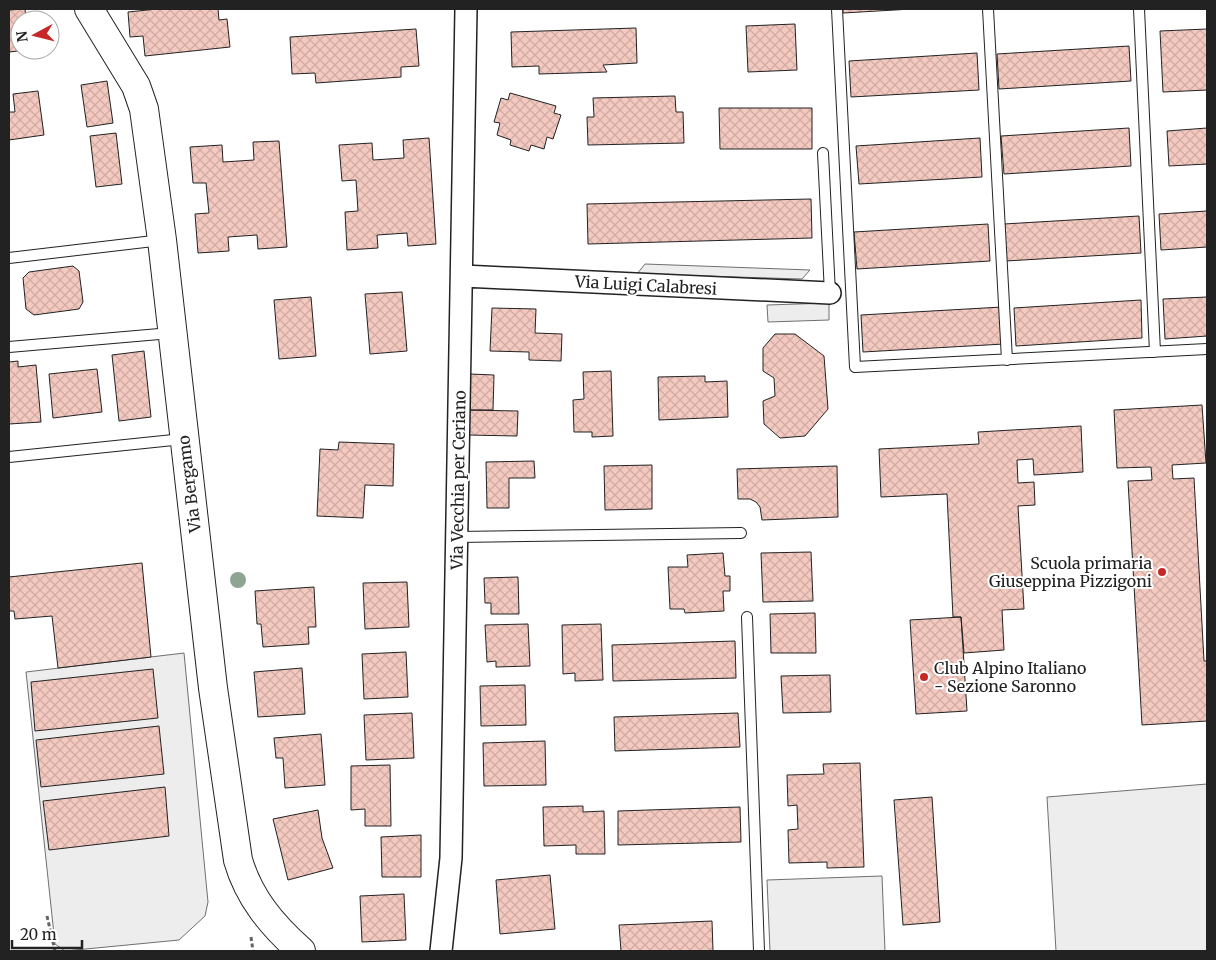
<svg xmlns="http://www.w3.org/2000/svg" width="1216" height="960" font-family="Merriweather,serif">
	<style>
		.parking { fill: #ededed; stroke: #6f6f6f }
		.building { fill: url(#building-cross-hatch); stroke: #222 }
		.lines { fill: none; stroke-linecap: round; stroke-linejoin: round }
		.lane-casing { stroke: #222; stroke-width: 12 }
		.street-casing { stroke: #222; stroke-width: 24 }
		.secondary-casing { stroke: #222; stroke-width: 30 }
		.path { stroke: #646464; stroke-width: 3; stroke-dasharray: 4 2.5; stroke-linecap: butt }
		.lane { stroke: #fff; stroke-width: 10 }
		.street { stroke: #fff; stroke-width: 21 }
		.secondary { stroke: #fff; stroke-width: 28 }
		.tree { fill: #8da692 }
		.poi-dot { fill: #c62828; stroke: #fff; stroke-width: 2 }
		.labels { text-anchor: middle; stroke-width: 4; stroke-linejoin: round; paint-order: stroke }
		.street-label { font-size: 16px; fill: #222; stroke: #fff }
		.poi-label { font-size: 16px; fill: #222; stroke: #fff; text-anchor: end }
	</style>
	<defs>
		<pattern id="building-cross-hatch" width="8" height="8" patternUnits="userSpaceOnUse" patternTransform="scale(1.25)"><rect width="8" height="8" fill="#f3c9c0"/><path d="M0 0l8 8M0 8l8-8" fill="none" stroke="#d0aca5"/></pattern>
	</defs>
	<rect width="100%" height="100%" fill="#fff"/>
	<path class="parking" d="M645,264L810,270L802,279L637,274Z
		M829,303V320L768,322L767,305Z
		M184,653L208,902L205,916L179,940L65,951L55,944L26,672Z
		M1207,784V951H1056L1047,797Z
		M882,876L885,951H770L767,880Z"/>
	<path class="building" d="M25,9L26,20H20V50H27L9,52V10Z
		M157,9H218L219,20L227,19L230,47L145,56L143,36L130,37L128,12Z
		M843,9H912L843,13Z
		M795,24L797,70L748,72L746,26Z
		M636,28L637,63L603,65L607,72L539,74V66L512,67L511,32Z
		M416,29L419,66L401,67V77L316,83L315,73L292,74L290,37Z
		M1207,29V90L1163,92L1160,31Z
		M1129,46L1131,81L999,89L997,54Z
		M977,53L979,90L851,97L849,61Z
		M107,81L113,123L87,127L81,85Z
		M38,91L44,135L9,140V112H15L13,94Z
		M510,93L556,106L554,113L561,115L553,139L547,137L544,149L531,145L529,151L510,145L511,140L497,135L500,123L494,122L501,98L508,100Z
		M675,96L676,112H683L684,143L588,145L587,117H594L593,98Z
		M719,108H812V149H720Z
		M1129,128L1131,166L1004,174L1001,136Z
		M1207,128V164L1169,166L1167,131Z
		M116,133L122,184L96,187L90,136Z
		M429,138L436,244L408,246L407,233L377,235L378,248L347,250L345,212L358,211L356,180L342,181L339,145L372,143L373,160L404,158L403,140Z
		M980,138L982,177L859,184L856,146Z
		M279,141L287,247L258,249L257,235L228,237L229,251L198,253L195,214L209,213L206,183H193L190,147L222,145L223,162L254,160L253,142Z
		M811,199L812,238L588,244L587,204Z
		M1207,211V247L1161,250L1159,214Z
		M1139,216L1141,253L1006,261L1004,224Z
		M988,224L990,261L857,269L854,232Z
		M73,266L79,271L83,302L79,309L34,315L26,309L23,278L29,272Z
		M402,292L407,351L370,354L365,294Z
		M311,297L316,356L279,359L274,300Z
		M1207,297V336L1165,339L1163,299Z
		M1141,300L1142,338L1016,346L1014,308Z
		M1002,307L1004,344L863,352L861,315Z
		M492,308L536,309L535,333L562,334L561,361L529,360V352L490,351Z
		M775,334H795L824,356L828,409L805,436L780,438L764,424L763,401L775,396L774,378L763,371V348Z
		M144,351L151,417L119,421L112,355Z
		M18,361V367L36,365L41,422L9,424V362Z
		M97,369L102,412L53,418L49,374Z
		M611,371L613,436L592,437V432H574L573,400L584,399L583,372Z
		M470,374L494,375L493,410H468Z
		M705,376V382L727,381L728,417L659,420L658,377Z
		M1202,405L1206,463L1172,465L1173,479L1194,478L1204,661H1207V721L1142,725L1128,481L1152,480L1151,467L1117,468L1114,410Z
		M468,410L518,411L517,436L467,435Z
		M1081,426L1083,472L1034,475L1033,459L1017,460L1018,483L1034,482L1035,505L1018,506L1024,609L1002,610L1004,650L964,653L961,617H953L947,494L881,497L879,449L979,444L978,432Z
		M339,442L394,444L393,486L365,485L363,518L317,516L320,449L338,450Z
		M534,461L535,478H509V508H487L486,462Z
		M652,465V509L605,510L604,466Z
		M837,466L838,517L762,520L760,507L756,502L750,499H738L737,469Z
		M811,552L813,601L763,602L761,553Z
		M723,553L725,576H730V591H723L724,611L685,613L684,609H670L668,567H688L687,555Z
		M142,563L151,657L58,668L52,616L15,619L14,611H9V577Z
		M518,577L519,614H491V603H485L484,578Z
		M407,582L409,627L365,629L363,583Z
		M314,587L316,627H308L309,644L263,647L261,624H257L255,591Z
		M815,613L816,653H771L770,614Z
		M961,617L967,711L916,714L910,620Z
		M528,624L530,666L496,667V661L487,662L485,625Z
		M601,624L603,680L575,681V673L563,674L562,625Z
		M735,641L736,678L613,681L612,645Z
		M406,652L408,697L364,699L362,654Z
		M302,668L305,714L258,717L254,672Z
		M153,669L158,718L35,731L31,682Z
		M830,675L831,712L783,713L781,676Z
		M525,685L526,725L481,726L480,686Z
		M412,713L414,758L366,760L364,715Z
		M738,713L740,747L615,751L614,717Z
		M159,726L164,774L41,787L36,740Z
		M321,734L325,785L285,788L283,758H276L274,738Z
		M545,741L546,785L484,786L483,743Z
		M860,763L864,867L827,868V862L789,863L788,830L798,829L797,805L788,806L787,775L824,774L823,764Z
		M390,765L391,826H365V809L351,810V766Z
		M165,787L169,836L49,850L43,801Z
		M932,797L940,922L903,925L894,800Z
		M583,806V812L604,811L605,854H576V845L544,846L543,807Z
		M740,807L741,842L618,845V811Z
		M318,810L322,838L333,868L288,880L273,819Z
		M421,835V877H382L381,837Z
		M550,875L555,929L500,934L496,880Z
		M404,894L406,940L362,942L360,896Z
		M712,921L713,951H621L619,925Z"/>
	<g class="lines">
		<g class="lane-casing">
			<path id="lane" d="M837,9L855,367L1207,349
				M988,9L1007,360
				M1139,9L1155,352
				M823,153L830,293
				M9,258L162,240
				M9,347L171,333
				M9,457L183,439
				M457,537L741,533
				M747,617L759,951"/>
		</g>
		<g class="street-casing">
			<path id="street" d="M463,276L830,293
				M441,951L451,858L466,9"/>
		</g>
		<g class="secondary-casing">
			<path id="secondary" d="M89,9L136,86L144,109L162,240L213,688L238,860C249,898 272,925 301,951"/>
		</g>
		<path class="path" d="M47,916L55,951
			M251,937L253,951"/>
		<use href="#lane" class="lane"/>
		<use href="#street" class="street"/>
		<use href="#secondary" class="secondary"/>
	</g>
	<circle class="tree" cx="238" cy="580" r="8"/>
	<g class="poi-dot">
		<circle cx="1162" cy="572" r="5"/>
		<circle cx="924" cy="677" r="5"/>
	</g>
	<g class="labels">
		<g class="street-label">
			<text transform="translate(646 285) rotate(3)" y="6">Via Luigi Calabresi</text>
			<text transform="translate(458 480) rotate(-89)" y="6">Via Vecchia per Ceriano</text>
			<text transform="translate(189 484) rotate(-97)" y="6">Via Bergamo</text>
		</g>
		<g class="poi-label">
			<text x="1152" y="569">Scuola primaria<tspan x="1152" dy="18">Giuseppina Pizzigoni</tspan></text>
			<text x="934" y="674" text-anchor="start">Club Alpino Italiano<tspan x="934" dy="18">- Sezione Saronno</tspan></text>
		</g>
	</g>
	<rect width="1216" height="960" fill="none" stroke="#222222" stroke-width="20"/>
	<g transform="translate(35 35) rotate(263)"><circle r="24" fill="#ffffff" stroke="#a7a7a7"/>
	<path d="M0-4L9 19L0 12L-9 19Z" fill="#c62828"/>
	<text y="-8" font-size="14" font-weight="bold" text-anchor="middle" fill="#222222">N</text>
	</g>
	<path d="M12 940v8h70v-8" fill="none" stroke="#222222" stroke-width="2.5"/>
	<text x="20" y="940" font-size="15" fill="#222222" stroke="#ffffff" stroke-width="4" paint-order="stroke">20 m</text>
</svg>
